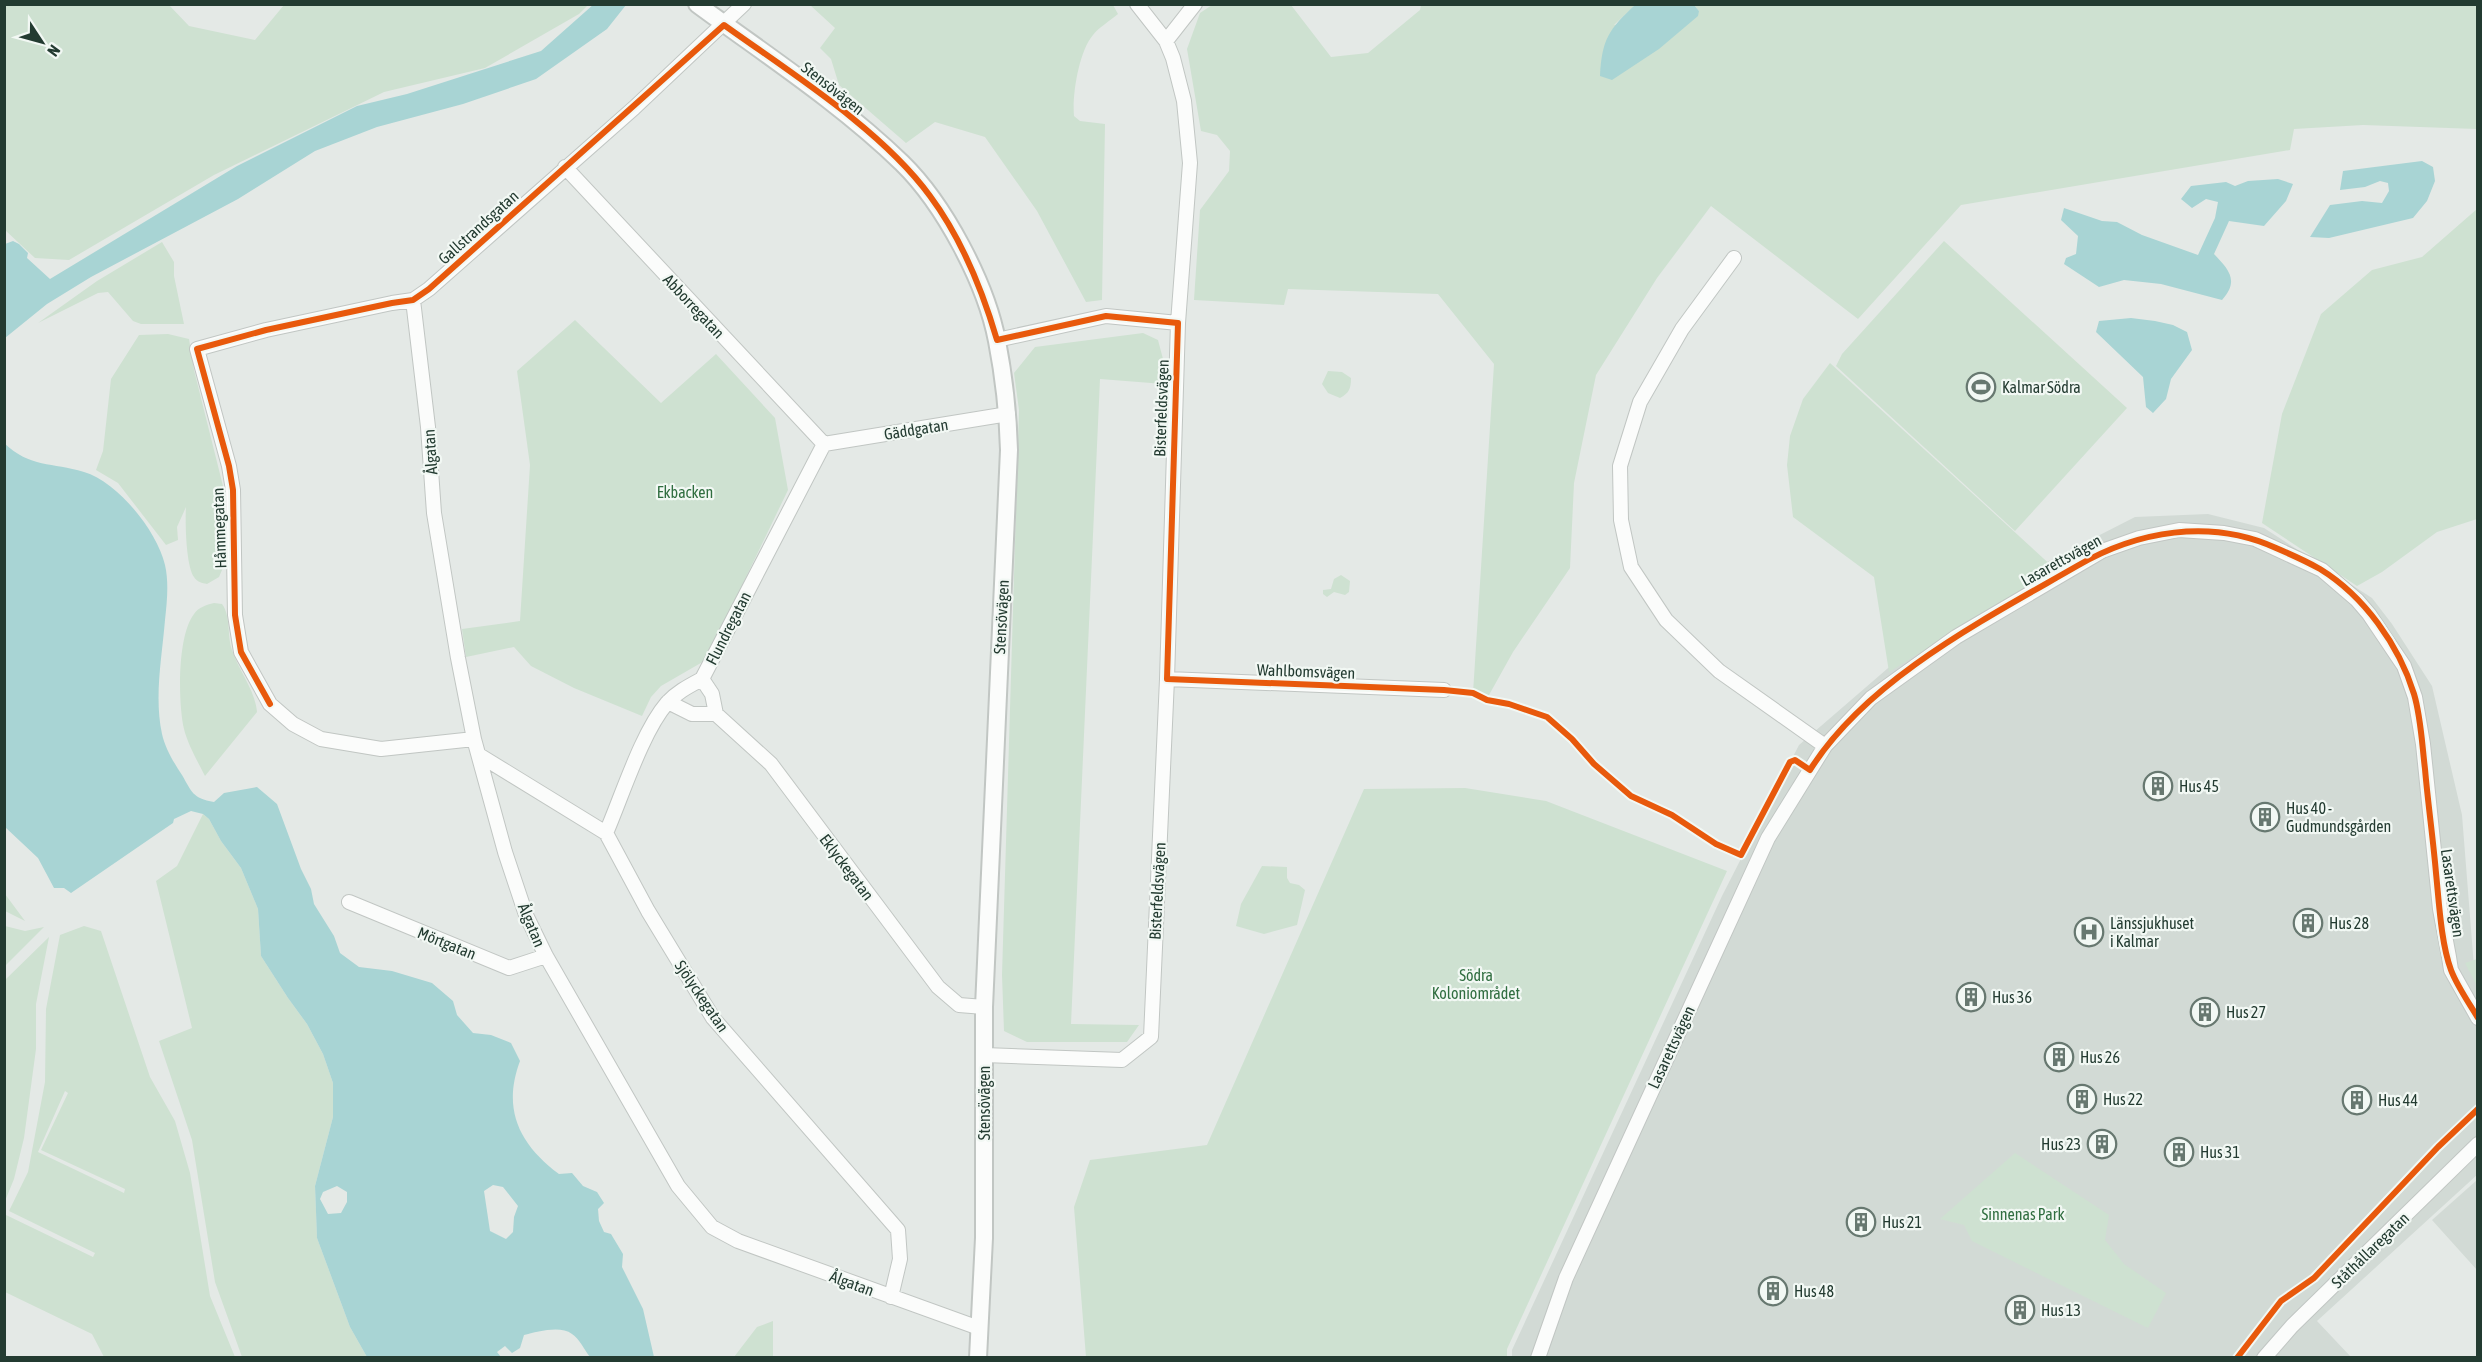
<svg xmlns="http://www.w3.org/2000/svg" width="2482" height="1362" font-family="'Asap Condensed',sans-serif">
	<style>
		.built { fill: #d2dad5 }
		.green { fill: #cee1d1; fill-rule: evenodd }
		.water { fill: #a8d4d4; fill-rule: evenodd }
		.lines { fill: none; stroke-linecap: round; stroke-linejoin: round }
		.minor-casing { stroke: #c1c6c3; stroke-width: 16 }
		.tertiary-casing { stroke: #c1c6c3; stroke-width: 20 }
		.minor { stroke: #fbfcfb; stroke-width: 14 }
		.tertiary { stroke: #fbfcfb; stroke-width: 16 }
		.cycleway-casing { stroke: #f2f8f4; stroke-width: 10 }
		.cycleway { stroke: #e8590c; stroke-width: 6 }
		.labels { text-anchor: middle; stroke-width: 4.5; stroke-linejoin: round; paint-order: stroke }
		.street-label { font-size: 16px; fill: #233b31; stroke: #f2f8f4 }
		.poi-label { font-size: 16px; fill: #233b31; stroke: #f2f8f4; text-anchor: start }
		.park-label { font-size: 16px; fill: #306e40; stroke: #f2f8f4 }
	</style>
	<rect width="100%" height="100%" fill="#e4e9e6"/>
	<path class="built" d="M2208,514L2264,528L2372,598L2392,624L2432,686L2462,815L2474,967L2478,974V1174L2317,1321L2351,1357L1512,1358V1350L1722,896L1799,745L1924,637L2039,566L2135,517Z
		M2477,1180V1270L2432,1220Z"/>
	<path class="green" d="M4,5H169L189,26L255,40L284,5H588L579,14L485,68L384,92L214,175L69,260L35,258L5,230Z
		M810,5H1113L1118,14C1110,21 1099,27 1093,35C1079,51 1072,95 1074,116L1080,121L1105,124L1102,300L1086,302L1037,211L985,137L935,122L906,143L839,85L831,59L820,48L835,28Z
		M1212,5H1291L1331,57L1368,53L1420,10L1421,5H1635L1614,25L1699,11L1694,5H2477V129L2363,125L2294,129L2290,150L1961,205L1858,319L1711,206L1657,278L1596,375L1574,483L1570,568L1513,652L1489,695L1473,693L1494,364L1438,294L1288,289L1284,305L1194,300L1200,210L1229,171L1230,151L1217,135L1201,131L1187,49L1200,13Z
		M2477,209V519L2437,532L2382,572L2357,586L2262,523L2282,414L2321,314L2372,270L2422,257Z
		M1944,241L2127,408L2015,531L1836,366L1842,354Z
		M162,242L174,262V276L184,324H141L133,321L108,292L98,293L38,323L97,281Z
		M575,320L661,403L716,354L775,418L788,490L706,660L661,686L651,697L642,716L574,688L531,666L514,647L466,657L462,629L520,621L530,465L517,371Z
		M1143,333L1158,340L1163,359L1164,384L1100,379L1071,1024L1139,1025L1127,1042H1027L1004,1031L1002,975L1019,410L1014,373L1035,347Z
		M168,334L189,339L194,370L223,486L225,563L219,577L207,584C202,583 197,582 194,577C186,566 185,522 186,507L177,527L178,540L166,545L118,483L96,470L103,451L111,379L139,335Z
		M1830,363L2055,569L1889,672L1874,577L1793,517L1787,465L1790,436L1803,399Z
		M1328,371L1342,372L1351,378C1351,389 1349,393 1340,398L1328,393L1322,384Z
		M1341,575L1350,581L1349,592L1345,595L1334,592L1327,597L1323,594V590L1331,589L1334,579Z
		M214,603L222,604C231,616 227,636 232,650C239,671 255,690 257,712L205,776C198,762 188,745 184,729C178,703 177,636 194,614C199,607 206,605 214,603Z
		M1465,788L1546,801L1727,871L1507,1349V1357H1086L1074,1207L1090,1160L1207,1145L1364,789Z
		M203,814L209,819L221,841L241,868L258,909L261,956L288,998L307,1024L323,1054L333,1083V1117L315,1186L317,1238L350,1327L367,1357H242L215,1282L192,1140L159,1041L192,1028L156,881L177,866Z
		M1262,866L1287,867V878L1290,883L1299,885L1305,890L1297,925L1264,934L1236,926L1241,904Z
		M5,894L25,921L5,911Z
		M5,926L25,931L44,927L5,966Z
		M84,926L101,931L150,1077L175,1121L190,1173L210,1296L235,1357H104L92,1334L5,1292L4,1219L6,1215L93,1257L95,1253L9,1211L28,1172L45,1082L46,1009L60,935ZM65,1091L68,1093L41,1150L125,1189L124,1193L38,1152Z
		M49,937L36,1004V1049L24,1138L14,1179L5,1201V980Z
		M2477,959H2478L2477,986L2465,963Z
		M2015,1153L2109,1215L2105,1240L2124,1264L2166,1293L2148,1328L1972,1241L1964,1225L1940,1219Z
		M773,1321V1357H734L757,1327Z"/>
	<path class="water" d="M594,4L626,5L607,29L536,79L463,104L377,127L315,151L238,199L91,277L47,304L5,338V244L13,241L19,244L28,253L27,258L50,279L237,166L357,106L407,94L541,51Z
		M1635,5H1694L1699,11L1698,16L1659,49L1612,80L1600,76C1602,39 1609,29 1635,5Z
		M2422,161L2433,167L2435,181L2427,201L2413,218L2329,238L2310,237L2330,205L2362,201L2382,203L2389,191L2388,183L2380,181L2365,187L2340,190L2343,171Z
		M2278,179L2293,184L2286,201L2264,226L2229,221L2214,254C2228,269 2240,280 2222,300L2161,284L2124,280L2099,287L2064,264L2066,258L2076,254L2078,236L2061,220L2064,208L2102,221L2117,222L2142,235L2198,255L2215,218L2218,202L2206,199L2192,208L2181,199L2191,186L2226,182L2235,186L2248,181Z
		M2131,318L2155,321L2173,325L2187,332L2192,350L2171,379L2166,399L2153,413L2146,407L2143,377L2096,332L2099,321Z
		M4,443C30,468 52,462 84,472C118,482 157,531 165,565C169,582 167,602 165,620C162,657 154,697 162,734C165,748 174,763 182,775C192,792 192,798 214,802L224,793L257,787L277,804L301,869L311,889L314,904L334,936L340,953L359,967L392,971L432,983L453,1001L457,1015L473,1033L491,1035L511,1043L520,1061C502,1109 519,1144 559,1174L572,1173L583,1186L597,1192L604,1203L598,1209L599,1221L604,1232L611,1234L623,1254L622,1267L643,1309L654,1357H590C585,1351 579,1338 572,1334C560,1325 537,1332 524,1335L520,1348L512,1353L505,1346L497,1352L501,1357H367L350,1327L317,1238L315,1186L333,1117V1083L323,1054L307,1024L288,998L261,956L258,909L241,868L221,841L209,819L203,814L191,811L174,819L173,823L71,893L64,888H54L38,858L5,827ZM493,1185L503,1187L518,1206L514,1217L513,1232L506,1239L490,1231L484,1191ZM337,1186L347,1192V1202L341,1213L328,1214L320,1199L323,1192Z"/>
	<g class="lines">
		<g class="minor-casing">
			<path id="minor" d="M1137,4L1166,41L1173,58L1184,101L1190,163L1178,323
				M1166,41L1195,4
				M565,167L824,444
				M1734,258L1682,329L1640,402L1620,466L1621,520L1631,567L1666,620L1719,671L1825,746
				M413,300L428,427L434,513L458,658L474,739L505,852L526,915L546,956L678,1186L712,1227L738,1241L979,1328
				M824,444L1008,414
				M702,679L712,694L716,714
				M1167,679L1444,690
				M668,702L692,714H716L771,764L938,987L959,1005L984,1007
				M474,739L381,749L321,739L293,724L270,704L241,652L235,615L233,490L229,466L197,349L266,330L392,303L413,300L429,289L634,108L744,4
				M479,755L606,833L648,911L713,1018L898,1230L900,1259L891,1297
				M606,833C622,796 642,732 667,703C677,692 689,686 702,679L824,444
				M349,902L509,968L546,956
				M984,1055L1122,1060L1151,1037L1167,679L1178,323L1106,316L997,340
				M1538,1358L1566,1278L1768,838L1825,746L1871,698L1956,637L2102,551L2139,538L2179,530L2224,533L2255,539L2322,570L2357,600L2369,614L2404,666L2415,697L2423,744L2440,909L2449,957L2451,970L2478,1018
				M2264,1358L2292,1326L2478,1144"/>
		</g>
		<g class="tertiary-casing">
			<path id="tertiary" d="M697,4C766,55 840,103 902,163C944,204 986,283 997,341C1004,377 1008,414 1009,450L984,1007V1238L978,1358"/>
		</g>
		<use href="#minor" class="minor"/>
		<use href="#tertiary" class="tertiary"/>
		<g class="cycleway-casing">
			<path id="cycleway" d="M270,704L241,652L235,615L233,490L229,466L197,349L266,330L392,303L413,300L429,289L724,25C791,73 882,130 930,196C962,239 982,289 997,340L1106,316L1178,323L1167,679L1444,690L1473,693L1487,700L1509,704L1547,717L1572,739L1594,764L1631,796L1672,815L1716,844L1741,855L1790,762L1795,760L1810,770C1867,679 1985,619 2077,566C2137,531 2210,518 2276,548C2290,554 2306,561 2320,569C2364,596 2399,645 2414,694C2421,717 2422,745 2425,769C2428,804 2433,838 2436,873C2439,902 2441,943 2451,970C2457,986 2469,1003 2478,1018
				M2237,1358L2281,1301L2314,1278L2438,1147L2478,1109"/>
		</g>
		<use href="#cycleway" class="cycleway"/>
	</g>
	<defs>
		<g id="stadium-ring" transform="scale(1.5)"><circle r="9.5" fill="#f2f8f4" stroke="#677870" stroke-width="1.5"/><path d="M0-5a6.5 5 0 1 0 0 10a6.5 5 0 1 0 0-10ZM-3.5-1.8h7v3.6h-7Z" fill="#677870"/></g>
		<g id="building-ring" transform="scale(1.5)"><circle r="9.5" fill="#f2f8f4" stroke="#677870" stroke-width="1.5"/><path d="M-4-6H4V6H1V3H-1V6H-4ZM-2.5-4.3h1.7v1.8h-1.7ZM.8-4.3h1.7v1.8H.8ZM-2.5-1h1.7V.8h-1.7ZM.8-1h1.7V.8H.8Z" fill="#677870"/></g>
		<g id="hospital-ring" transform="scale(1.5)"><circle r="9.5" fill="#f2f8f4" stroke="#677870" stroke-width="1.5"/><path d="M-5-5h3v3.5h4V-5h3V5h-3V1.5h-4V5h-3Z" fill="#677870"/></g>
	</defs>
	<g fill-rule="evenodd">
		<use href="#stadium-ring" x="1981" y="387"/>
		<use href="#building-ring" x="2158" y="786"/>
		<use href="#building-ring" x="2265" y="817"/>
		<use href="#building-ring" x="2308" y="923"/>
		<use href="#hospital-ring" x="2089" y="932"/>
		<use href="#building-ring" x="1971" y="997"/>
		<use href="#building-ring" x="2205" y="1012"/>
		<use href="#building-ring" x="2059" y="1057"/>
		<use href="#building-ring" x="2082" y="1099"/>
		<use href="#building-ring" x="2357" y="1100"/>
		<use href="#building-ring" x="2102" y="1144"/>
		<use href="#building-ring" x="2179" y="1152"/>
		<use href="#building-ring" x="1861" y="1222"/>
		<use href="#building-ring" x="1773" y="1291"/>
		<use href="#building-ring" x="2020" y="1310"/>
	</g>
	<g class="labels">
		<g class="street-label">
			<text transform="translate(833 88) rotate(38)" y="6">Stensövägen</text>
			<text transform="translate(478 227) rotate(-42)" y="6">Gallstrandsgatan</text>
			<text transform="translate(694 306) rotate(47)" y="6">Abborregatan</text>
			<text transform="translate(1161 408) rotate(-88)" y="6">Bisterfeldsvägen</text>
			<text transform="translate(916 429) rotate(-9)" y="6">Gäddgatan</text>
			<text transform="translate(430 452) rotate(-94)" y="6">Ålgatan</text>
			<text transform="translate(219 528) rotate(-92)" y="6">Håmmegatan</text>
			<text transform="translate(2061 560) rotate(-29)" y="6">Lasarettsvägen</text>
			<text transform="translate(1001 617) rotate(-87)" y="6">Stensövägen</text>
			<text transform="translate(728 628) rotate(-63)" y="6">Flundregatan</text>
			<text transform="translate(1306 671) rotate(2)" y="6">Wahlbomsvägen</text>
			<text transform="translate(847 867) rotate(53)" y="6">Eklyckegatan</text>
			<text transform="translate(1157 891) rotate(-87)" y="6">Bisterfeldsvägen</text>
			<text transform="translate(2453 893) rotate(82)" y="6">Lasarettsvägen</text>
			<text transform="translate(532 925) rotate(67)" y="6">Ålgatan</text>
			<text transform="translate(447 943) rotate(22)" y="6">Mörtgatan</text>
			<text transform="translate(702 996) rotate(56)" y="6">Sjölyckegatan</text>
			<text transform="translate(1671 1047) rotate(-65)" y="6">Lasarettsvägen</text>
			<text transform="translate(984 1103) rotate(-90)" y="6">Stensövägen</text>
			<text transform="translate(2370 1250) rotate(-44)" y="6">Ståthållaregatan</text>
			<text transform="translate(852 1283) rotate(20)" y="6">Ålgatan</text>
		</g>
		<g class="poi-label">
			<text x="2002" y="393">Kalmar Södra</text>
			<text x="2179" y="792">Hus 45</text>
			<text x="2286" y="814">Hus 40 -<tspan x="2286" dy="18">Gudmundsgården</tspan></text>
			<text x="2110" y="929">Länssjukhuset<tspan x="2110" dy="18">i Kalmar</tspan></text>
			<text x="2329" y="929">Hus 28</text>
			<text x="1992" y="1003">Hus 36</text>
			<text x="2226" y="1018">Hus 27</text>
			<text x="2080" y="1063">Hus 26</text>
			<text x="2103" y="1105">Hus 22</text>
			<text x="2378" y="1106">Hus 44</text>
			<text x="2081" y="1150" text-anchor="end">Hus 23</text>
			<text x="2200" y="1158">Hus 31</text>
			<text x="1882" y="1228">Hus 21</text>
			<text x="1794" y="1297">Hus 48</text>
			<text x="2041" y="1316">Hus 13</text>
		</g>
		<g class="park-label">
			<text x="685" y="498">Ekbacken</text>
			<text x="1476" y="981">Södra<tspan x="1476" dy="18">Koloniområdet</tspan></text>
			<text x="2023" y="1220">Sinnenas Park</text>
		</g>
	</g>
	<rect width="2482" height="1362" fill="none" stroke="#233b31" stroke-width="12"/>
	<g transform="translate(42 42) rotate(126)" stroke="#f2f8f4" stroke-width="4.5" paint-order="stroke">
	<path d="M0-4.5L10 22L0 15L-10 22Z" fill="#233b31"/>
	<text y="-9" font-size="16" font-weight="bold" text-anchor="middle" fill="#233b31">N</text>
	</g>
</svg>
